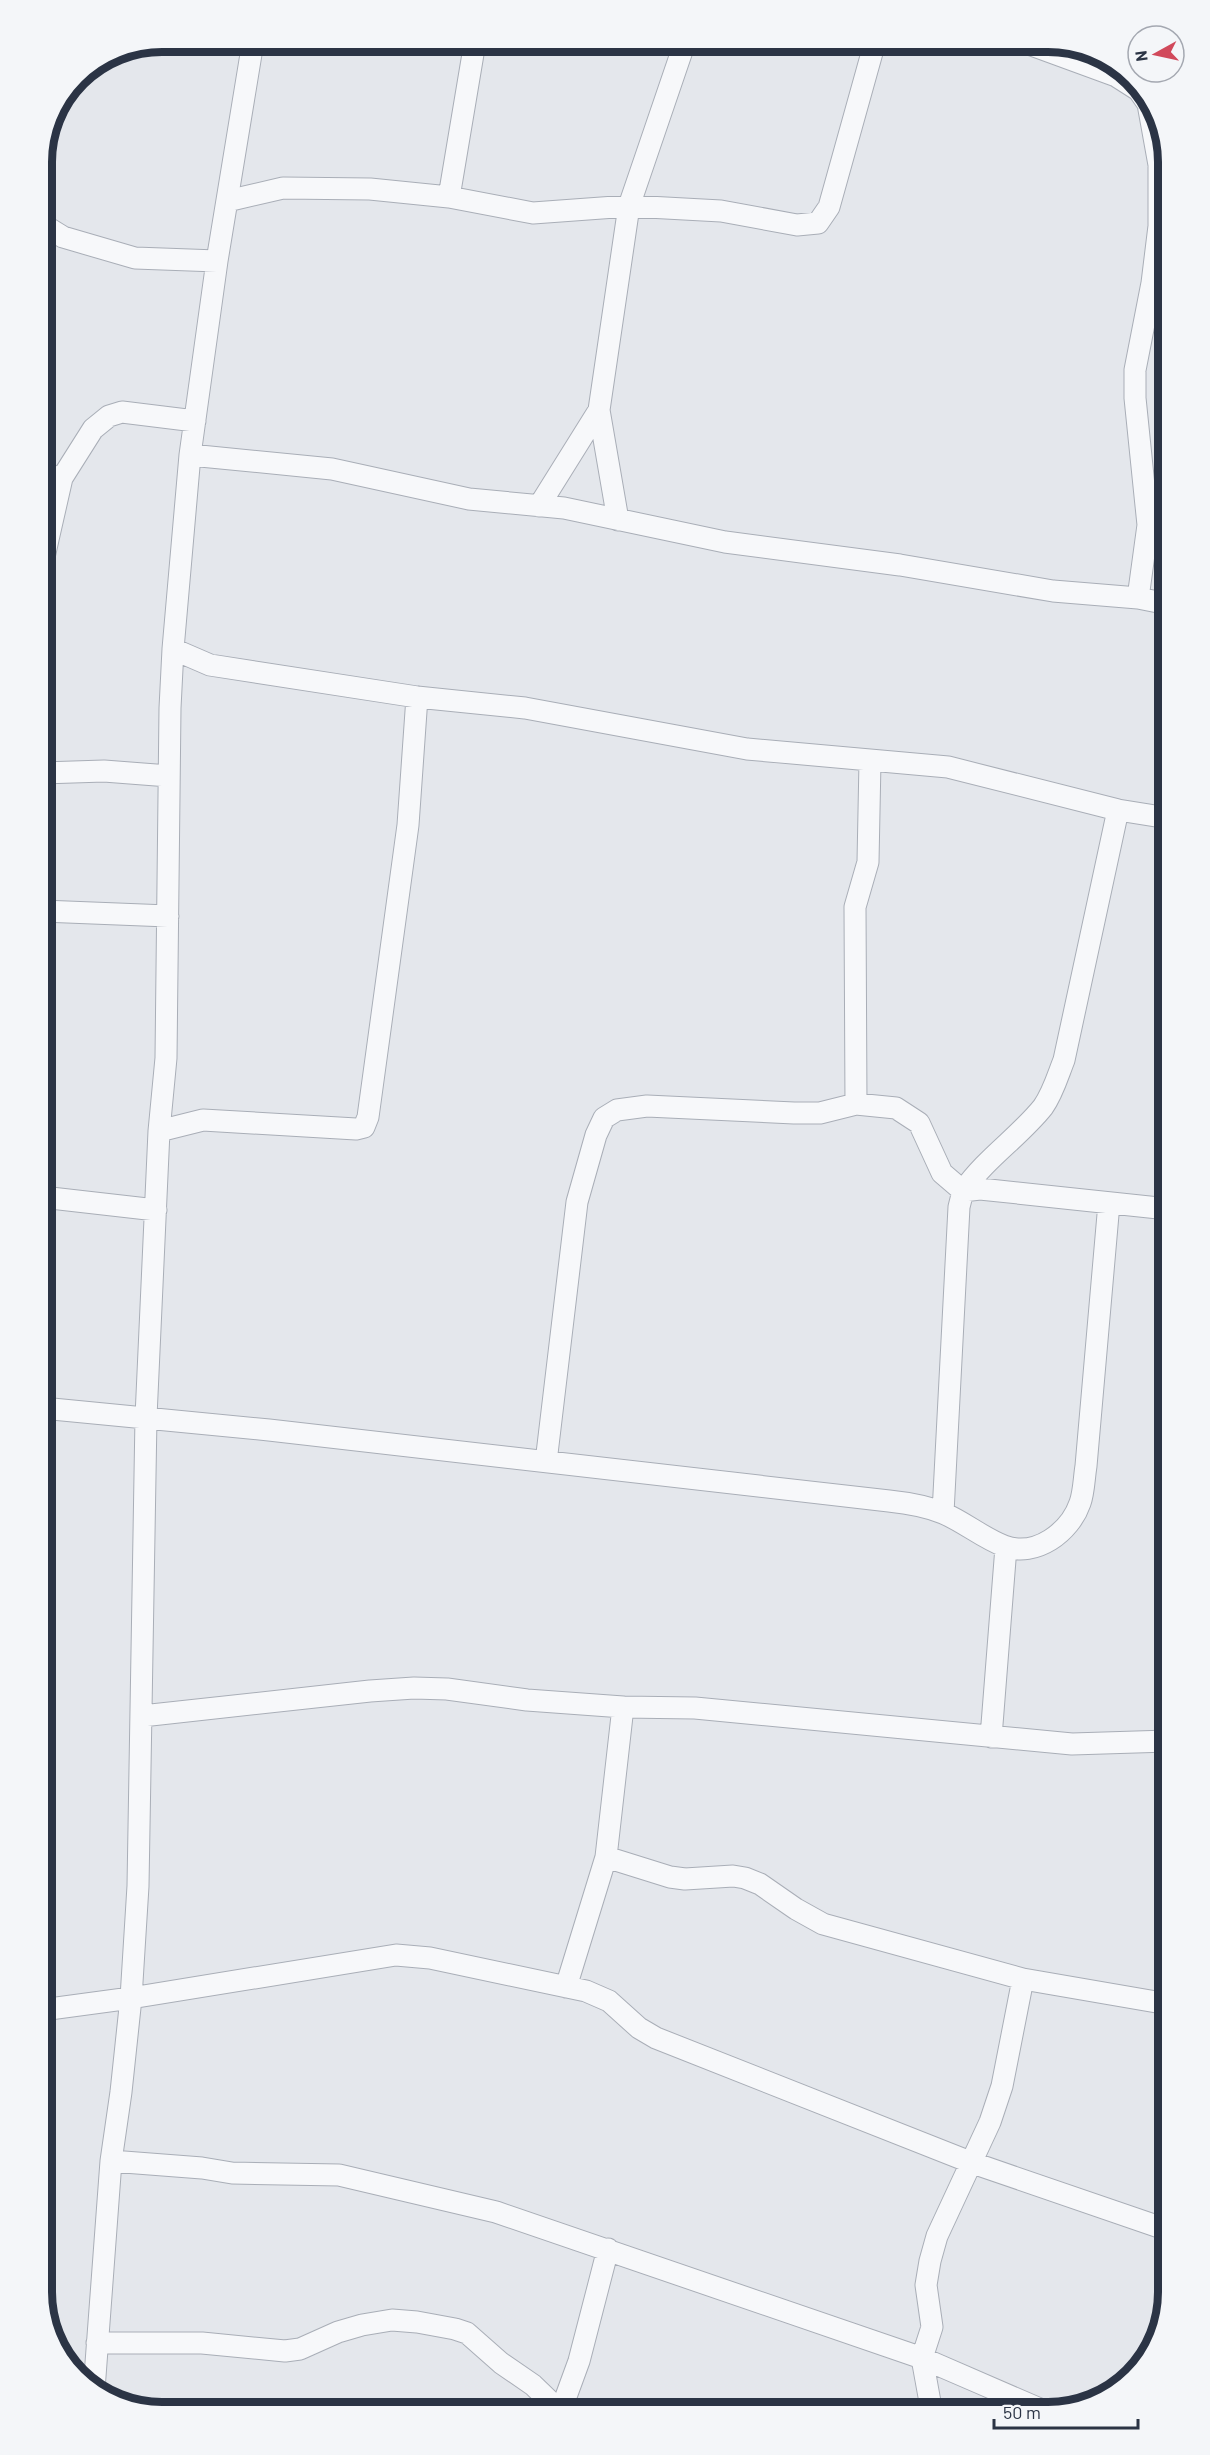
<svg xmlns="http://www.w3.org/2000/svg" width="1210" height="2455" font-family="Barlow,sans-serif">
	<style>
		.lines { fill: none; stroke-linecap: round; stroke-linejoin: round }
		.minor-casing { stroke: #a9aeb7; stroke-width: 23 }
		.minor { stroke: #f7f8fa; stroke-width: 21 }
		.rim { fill: none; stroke: #2b3445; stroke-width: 8 }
	</style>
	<rect width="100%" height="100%" fill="#e4e7ec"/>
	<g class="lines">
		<g class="minor-casing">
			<path id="minor" d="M1023,42L1116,76L1138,90
				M449,197L475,42
				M227,201L283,188L370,189L449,197L533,213L629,206L721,211L797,225L818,223L829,207L875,42
				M42,224L63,237L135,258L217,261
				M190,455L332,469L469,499L564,508L725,542L900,565L1053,591L1138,598L1168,604
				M42,474L62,478
				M539,506L599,410
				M618,520L599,410L629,206L685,42
				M42,566L62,478L93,429L109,416L122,412L195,421
				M1138,598L1148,525L1135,398V370L1152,283L1159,226V165L1148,104L1139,91
				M173,649L210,665L417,697L525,708L747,749L948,767L1118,810L1168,818
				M42,773L104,771L169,776
				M42,911L168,916
				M856,1104L855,907L868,862L870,761
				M159,1131L203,1120L356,1129L364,1127L368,1117L408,825L417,697
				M42,1197L156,1210
				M42,1408L269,1430L889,1501C908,1503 926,1506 943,1513C964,1522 983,1538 1004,1546C1036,1558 1070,1532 1080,1503C1084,1492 1084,1478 1086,1466L1109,1203
				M546,1462L577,1202L596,1135L604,1118L617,1110L647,1106L794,1113H820L856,1104L896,1108L919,1123L942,1173L963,1191C986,1158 1019,1137 1043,1107C1053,1093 1058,1075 1064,1060L1118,810
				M943,1513L959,1207L963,1191L980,1189L1168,1209
				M142,1716L370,1691L414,1688L447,1689L527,1700L623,1707L695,1708L1072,1744L1168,1741
				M991,1737L1006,1547
				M606,1857L670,1877L685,1879L733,1876L745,1878L760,1884L796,1909L823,1924L1023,1979L1168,2004
				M566,1987L606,1857L623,1707
				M42,2010L131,1998L396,1955L430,1958L586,1991L609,2001L639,2028L656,2038L970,2162L1168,2230
				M111,2161L202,2168L232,2173L339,2175L496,2212L922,2358L1049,2413
				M97,2343H202L285,2351L300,2349L338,2332L362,2325L392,2320L417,2322L455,2329L467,2333L501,2363L533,2385L561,2412
				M94,2390L111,2161L121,2092L131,1998L138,1886L146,1417L159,1131L166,1058L170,708L173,649L190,455L217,261L253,42
				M560,2413L579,2361L608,2249
				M932,2413L922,2358L932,2327L926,2285L930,2261L937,2236L990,2122L1002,2086L1023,1979"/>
		</g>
		<use href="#minor" class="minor"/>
	</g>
	<path d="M0 0H1210V2455H0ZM162 52H1048A110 110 0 0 1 1158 162V2292A110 110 0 0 1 1048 2402H162A110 110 0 0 1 52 2292V162A110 110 0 0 1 162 52Z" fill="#f4f6f9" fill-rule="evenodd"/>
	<path class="rim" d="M162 52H1048A110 110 0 0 1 1158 162V2292A110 110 0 0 1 1048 2402H162A110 110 0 0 1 52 2292V162A110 110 0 0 1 162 52Z"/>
	<g transform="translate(1156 54) rotate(262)"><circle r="28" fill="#f4f6f9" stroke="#a4a8b1" stroke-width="1.5"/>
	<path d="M0-4.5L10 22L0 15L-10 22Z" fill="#d1495b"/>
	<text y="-9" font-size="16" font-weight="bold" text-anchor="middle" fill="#2b3445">N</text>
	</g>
	<path d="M994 2419v9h144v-9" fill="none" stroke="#2b3445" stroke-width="3"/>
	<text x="1003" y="2419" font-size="18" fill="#2b3445" stroke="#f4f6f9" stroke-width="4.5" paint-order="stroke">50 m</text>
</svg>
